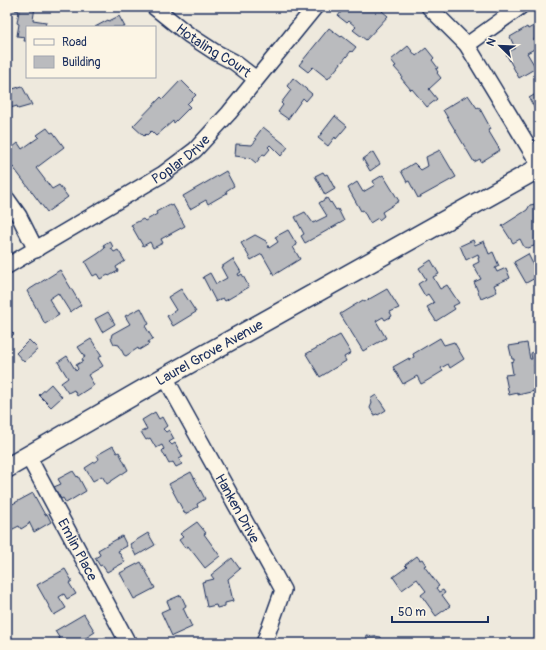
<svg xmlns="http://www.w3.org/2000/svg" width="546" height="650" font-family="Pangolin,sans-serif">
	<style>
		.building { fill: #babbbe; stroke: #1b2f5e }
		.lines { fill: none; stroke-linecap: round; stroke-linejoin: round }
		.minor-casing { stroke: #1b2f5e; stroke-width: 18 }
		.tertiary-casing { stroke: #1b2f5e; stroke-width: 22 }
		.minor { stroke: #fcf5e5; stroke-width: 15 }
		.tertiary { stroke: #fcf5e5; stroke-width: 19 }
		.labels { text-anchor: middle; stroke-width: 4; stroke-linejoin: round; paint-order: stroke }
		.street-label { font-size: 14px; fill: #1b2f5e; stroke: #fcf5e5 }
	</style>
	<rect width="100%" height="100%" fill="#eee9dd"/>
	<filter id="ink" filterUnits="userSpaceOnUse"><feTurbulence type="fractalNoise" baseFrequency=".025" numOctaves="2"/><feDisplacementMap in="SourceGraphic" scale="8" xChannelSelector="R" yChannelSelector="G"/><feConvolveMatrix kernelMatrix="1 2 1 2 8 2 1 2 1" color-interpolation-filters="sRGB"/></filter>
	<g filter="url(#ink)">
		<path class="building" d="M15,7H35L33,20L46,22L45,27H27V41H24L25,37L17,36L19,24L17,23L19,11L15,10Z
			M345,7H380L383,10L382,11L388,16L366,40L353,30L356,27L349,21L347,23L338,16Z
			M119,16L125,27H95L108,20L109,21Z
			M539,23V36L534,39L538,47L527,53L536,68L519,78L506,54L515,48L510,37L527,27L528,29Z
			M329,28L341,37L342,36L356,47L352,52L351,51L328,79L313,67L308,72L299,65Z
			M408,46L416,56L426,48L434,58L432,60L438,68L436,69L438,72L437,73L441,78L429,89L437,99L427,107L412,89L411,90L401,78L402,76L394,67L396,66L391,60Z
			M293,78L312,94L306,101L303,98L288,119L278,112L283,105L281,103L291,90L287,86Z
			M181,80L196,95L187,104L190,107L174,123L173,121L156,136L151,131L147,135L146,134L144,136L133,126L161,97L163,99Z
			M12,85L13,89L22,86L32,105L18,109L17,106L7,109V87Z
			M539,92V113H537L529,98Z
			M468,95L477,108L479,107L491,129L488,130L500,150L481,162L480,159L474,162L443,110Z
			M335,116L347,126L336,139L335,137L328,146L318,138Z
			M263,127L288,147L281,156L270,145L268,147L270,149L265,155L263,154L256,163L250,158L235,156L236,144L252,145L257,139L255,138Z
			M47,128L51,133L53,132L64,147L36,168L52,189L59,185L68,197L47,212L13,167L8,171L7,169V152L18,143L22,149L39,137L37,135Z
			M440,150L456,177L418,198L409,181L407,182L401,171L414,163L421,170L428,166L426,157Z
			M373,152L380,164L370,171L363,159Z
			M226,171L234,186L226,191L227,193L208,204L206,200L190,209L183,196Z
			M323,172L325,175L327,174L335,189L325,195L315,176Z
			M383,175L399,201L382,212L384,216L379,220L378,218L370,223L363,210L361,211L348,188L357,182L363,192L375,185L373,181Z
			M327,198L330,203L331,202L336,210L338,209L344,221L305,243L301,236L304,234L295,217L305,212L313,223L327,216L319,203Z
			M170,204L171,206L173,205L185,226L161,239L163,243L153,248L150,242L143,246L131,225L143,219L145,221L157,214L156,212Z
			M535,204L537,206L539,205V240L534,246L528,248L524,247L520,239L513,243L502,226L527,210L530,205Z
			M288,230L297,245L293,247L300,259L274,275L262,254L251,260L241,243L255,235L266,241L269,248L278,242L275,237Z
			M473,240L475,245L484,241L489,254L493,252L499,266L495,268L497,272L506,268L510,278L494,285L497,292L481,299L474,282L481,279L473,265L479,262L478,258H479L478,254L466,260L460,246Z
			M110,241L113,247L111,248L114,252L118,250L125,261L116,267L118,271L109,276L108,275L100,279L97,274L93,276L85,262L99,253L105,248L103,245Z
			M528,254L539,276L526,283L514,262Z
			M233,259L241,272L238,274L239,276L242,274L249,287L225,301L223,298L216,302L203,277L210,273L216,284L227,278L221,267Z
			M431,260L439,274L433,277L440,289L447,285L459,303L453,306L455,309L436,321L427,307L434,303L428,294L425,296L418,284L426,279L419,268Z
			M60,270L81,305L70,312L58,293L49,299L59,315L45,324L27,291Z
			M181,289L196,312L173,326L167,316L176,310L168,297Z
			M387,289L399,308L390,312L392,316L385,320L383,317L376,321L386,338L363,351L340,314L363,300L364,302Z
			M141,308L149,324L145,326L153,339L148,342L149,344L139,350L138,348L126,356L124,355L119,345L114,344L111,338L112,334L130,324L125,316Z
			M108,312L115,324L102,332L95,319Z
			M7,327L14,334L7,340Z
			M340,335L351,353L344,357L346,361L320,377L306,354Z
			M440,338L444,345L454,342L464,359L450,368L448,364L441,368L443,371L425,382L421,384L417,376L403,384L393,367L409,358V360L414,357L413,354Z
			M91,339L102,356L98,358L103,366L88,375L94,385L77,396L74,390L68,393L61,383L68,378L58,362L67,356L76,371L78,369L76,365L83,361L82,359L85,357L78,347Z
			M29,340L38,349L24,362L16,353Z
			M527,343L530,359H532L531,354L532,352L536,350L539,351V366L534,365L536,372H537L539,390L518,395V393L509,395L505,375L513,374L511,362L514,361V359H512L509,346Z
			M51,384L62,397L51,407L39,395Z
			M376,395L386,410L378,415L377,414L374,415L370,408L372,403L370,399Z
			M155,412L159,419L162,417L167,426L163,429L166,432L169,430L174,439L169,442L172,445L175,443L183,457L179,459L182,464L176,467L173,462L169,464L162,451L164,449L162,445L156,448L150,438L146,440L141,432L147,429L142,420Z
			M113,446L117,453L119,452L128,470L107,484L102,476L93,481L85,468L99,459L97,455Z
			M73,471L77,477L78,476L86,491L66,503L63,498L61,499L54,487L61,484L58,479Z
			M191,472L205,499L197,504L198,507L185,514L169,484Z
			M33,493L45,515L47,514L51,522L34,532L29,522V524L21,529L19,526L11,530L9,525L7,526V507Z
			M197,522L206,533L204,534L220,556L205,568L188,546L185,548L179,540L183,537L180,534Z
			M148,533L155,545L136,556L130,544Z
			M122,536L127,546L118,551L125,562L107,572L102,565L100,566L95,558L100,555L98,550Z
			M417,556L420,560L422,559L426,565L424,566L439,586L436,588L439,592L443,590L445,593L442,595L450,606L436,616L421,595L426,591L417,579L402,590L393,577L407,567L405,565Z
			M232,558L240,569L228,579L233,601L225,603V606L217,608L216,605L207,607L202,582L214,579L211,575Z
			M141,562L155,588L134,599L120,573Z
			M65,569L72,581L69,583L76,594L67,599L64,594L59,597L66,608L54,615L37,585Z
			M181,595L186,606L183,608L192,627L172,636L161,612L170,608L167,601Z
			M84,614L95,632L78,643H60L58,640L60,639L55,631Z
			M367,635L381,637V643H366Z
			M106,638L109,643H98Z"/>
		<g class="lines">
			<g class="minor-casing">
				<g id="minor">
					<path id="s1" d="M154,7L189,35L215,52L234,62L256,79"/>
					<path d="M429,7L467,45L539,164"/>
					<path d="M467,45L520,7"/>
					<path d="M7,199L19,216L36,250"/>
					<path id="s2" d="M7,266L163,174L195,150L229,113L315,7"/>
					<path id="s3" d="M165,377L283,590L264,643"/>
					<path id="s4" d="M28,456L128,643"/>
				</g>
			</g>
			<g class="tertiary-casing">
				<g id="tertiary">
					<path id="s5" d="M7,468L165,377L539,168"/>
				</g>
			</g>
			<use href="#minor" class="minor"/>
			<use href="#tertiary" class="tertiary"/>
		</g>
	</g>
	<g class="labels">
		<g class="street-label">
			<text dy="5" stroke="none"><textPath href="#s1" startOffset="74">Hotaling Court</textPath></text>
			<text dy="5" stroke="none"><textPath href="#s2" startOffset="204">Poplar Drive</textPath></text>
			<text dy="5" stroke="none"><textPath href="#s5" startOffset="233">Laurel Grove Avenue</textPath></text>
			<text dy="5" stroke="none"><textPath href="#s3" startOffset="150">Hanken Drive</textPath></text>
			<text dy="5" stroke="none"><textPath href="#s4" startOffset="106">Emlin Place</textPath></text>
		</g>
	</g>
	<rect width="546" height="650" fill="none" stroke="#fcf5e5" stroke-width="24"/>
	<rect x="12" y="12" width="522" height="626" fill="none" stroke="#1b2f5e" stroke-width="1.5" filter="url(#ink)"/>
	<rect x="26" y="26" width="130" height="52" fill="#fcf5e5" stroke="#a2a6af"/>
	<rect x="34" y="39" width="20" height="6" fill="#fcf5e5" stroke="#a2a6af"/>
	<text x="62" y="46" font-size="12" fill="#1b2f5e">Road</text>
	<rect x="34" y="56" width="20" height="12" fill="#babbbe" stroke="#a2a6af"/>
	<text x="62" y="66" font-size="12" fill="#1b2f5e">Building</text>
	<g transform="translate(500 46) rotate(293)" stroke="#fcf5e5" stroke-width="3" paint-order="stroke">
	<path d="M0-3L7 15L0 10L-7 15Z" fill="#1b2f5e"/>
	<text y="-6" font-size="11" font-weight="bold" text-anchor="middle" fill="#1b2f5e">N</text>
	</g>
	<path d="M392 616v6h96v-6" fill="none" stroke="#1b2f5e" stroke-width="2"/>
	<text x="398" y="616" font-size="12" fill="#1b2f5e" stroke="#fcf5e5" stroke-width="3" paint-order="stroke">50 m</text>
</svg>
